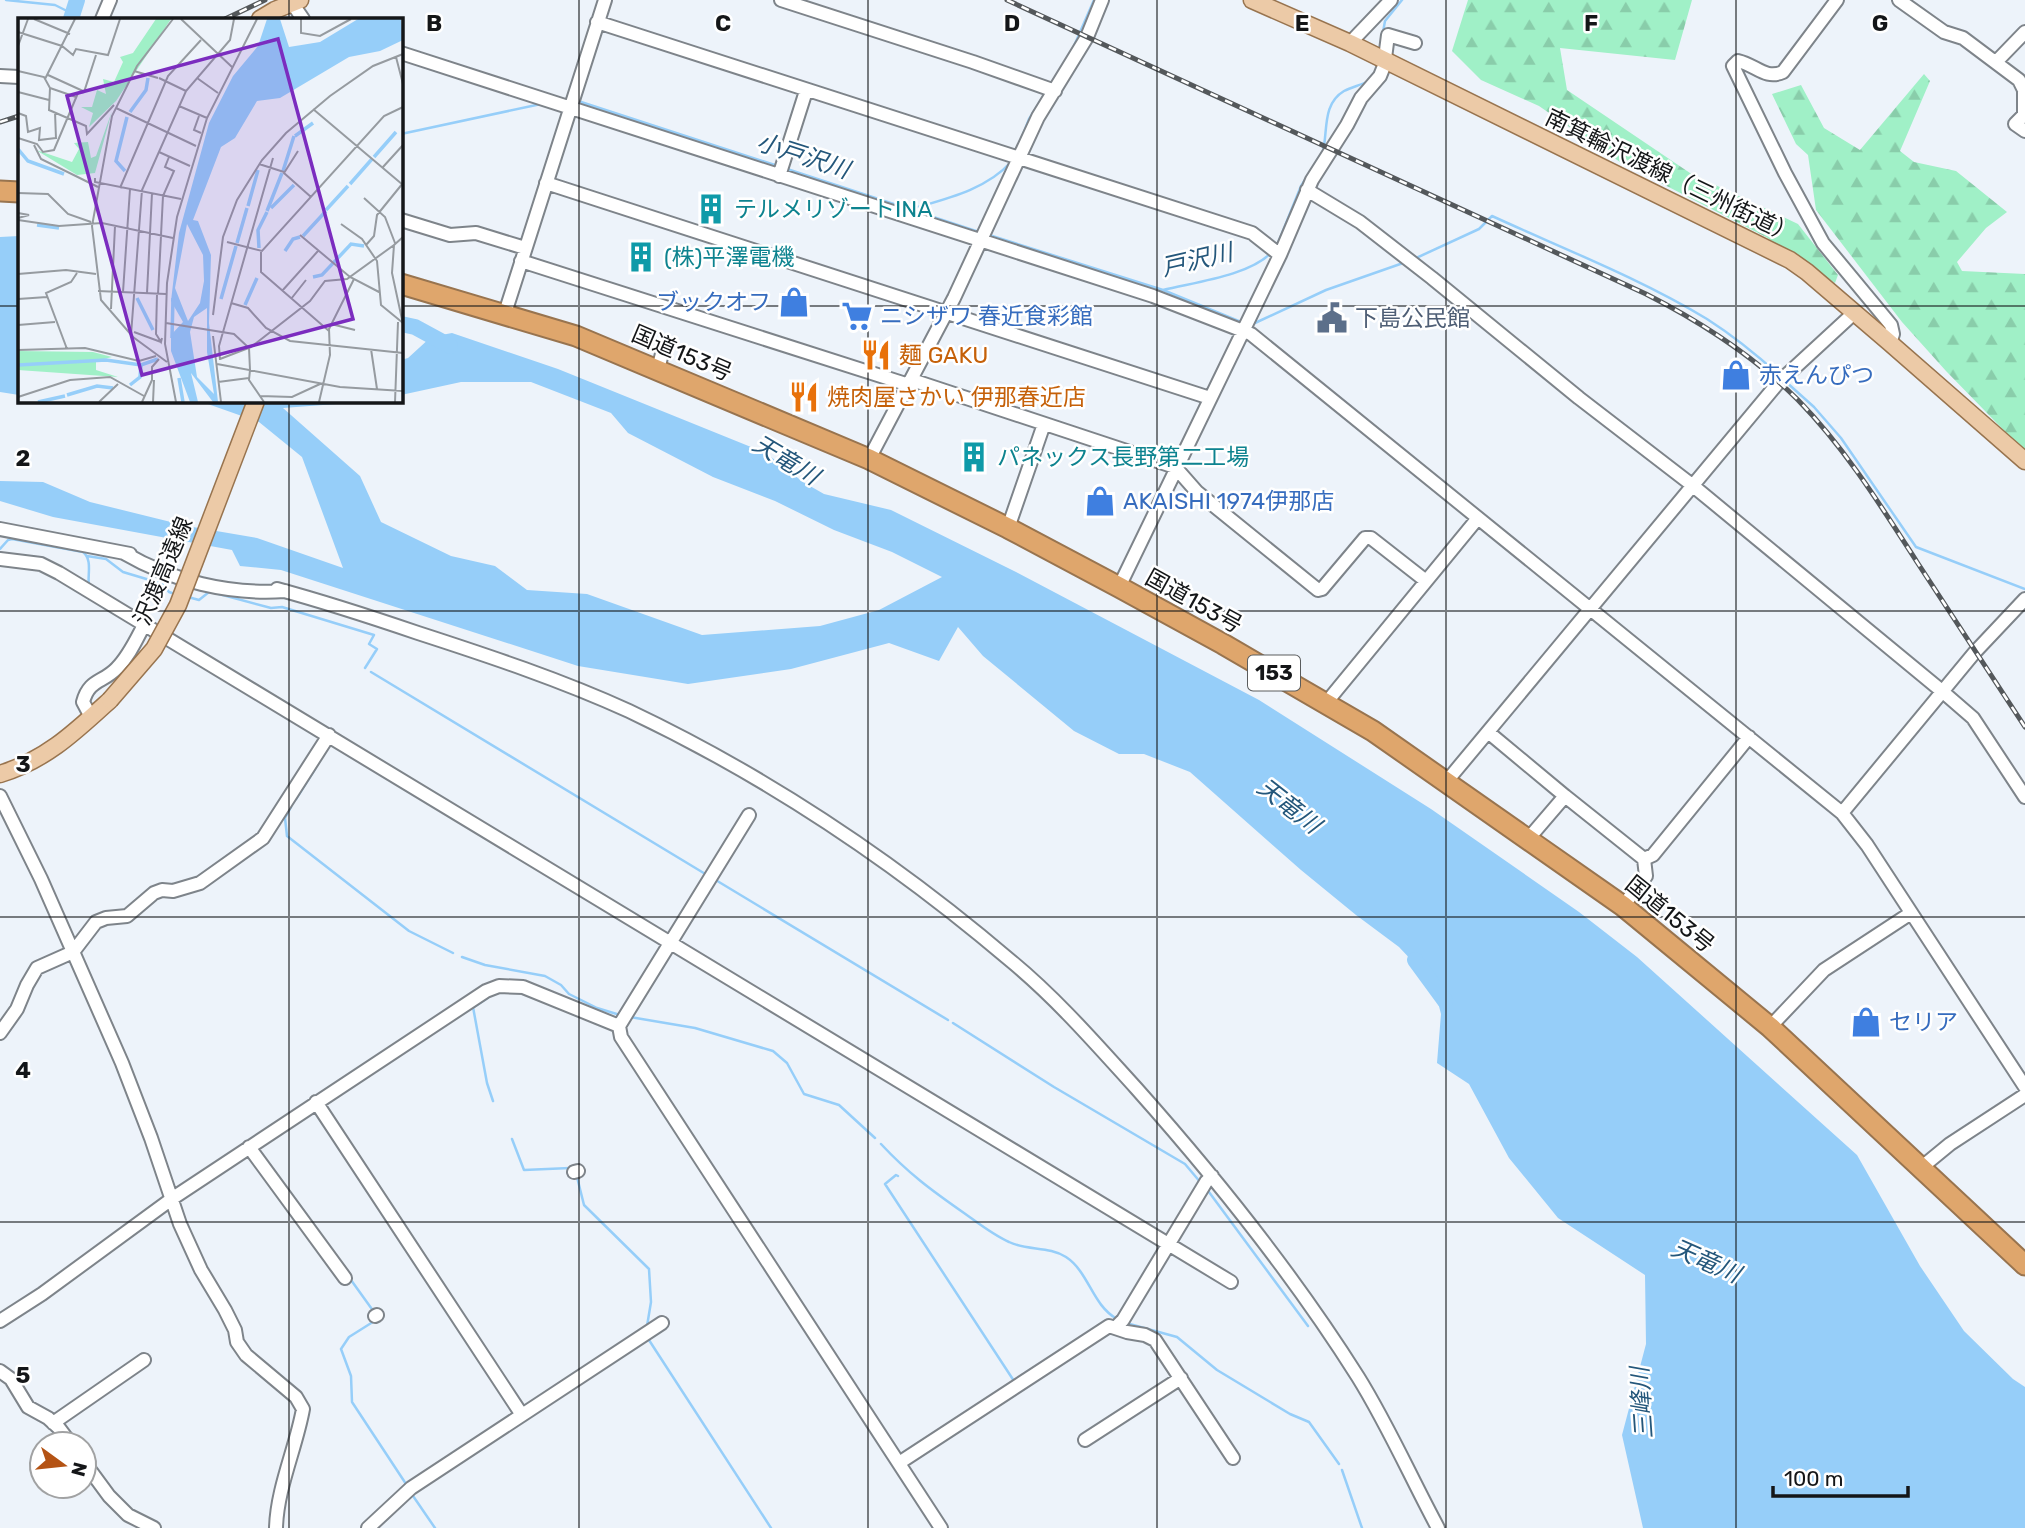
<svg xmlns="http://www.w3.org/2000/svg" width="2025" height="1528" font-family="Rubik,'Noto Sans JP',sans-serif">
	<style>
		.forest { fill: url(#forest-firs) }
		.water { fill: #96cef9 }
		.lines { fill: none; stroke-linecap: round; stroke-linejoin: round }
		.stream { stroke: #96cef9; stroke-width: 2.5 }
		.river { stroke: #96cef9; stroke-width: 16 }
		.minor-casing { stroke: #7e848a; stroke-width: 16 }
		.major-casing { stroke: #98744f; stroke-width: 19 }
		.highway-casing { stroke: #98744f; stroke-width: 23 }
		.minor { stroke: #fff; stroke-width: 12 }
		.major { stroke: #eccaa7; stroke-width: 16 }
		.highway { stroke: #dfa66c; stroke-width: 19 }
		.rail-casing { stroke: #54585b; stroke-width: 5 }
		.rail { stroke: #fff; stroke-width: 2.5; stroke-dasharray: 8; stroke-linecap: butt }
		.major-bridge-casing { stroke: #98744f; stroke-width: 19; stroke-linecap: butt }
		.major-bridge { stroke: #eccaa7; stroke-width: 16 }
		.grid { fill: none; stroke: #141618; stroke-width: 2; stroke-opacity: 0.55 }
		.labels { text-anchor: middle; stroke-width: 5; stroke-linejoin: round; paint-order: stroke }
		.shield { fill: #fff; stroke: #5a5c5d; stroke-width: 2 }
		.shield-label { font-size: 21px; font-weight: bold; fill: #141618 }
		.street-label { font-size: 23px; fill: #141618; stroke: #fff }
		.culture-label { font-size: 23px; fill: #0d838f; stroke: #fff; text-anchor: start }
		.shop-label { font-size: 23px; fill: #366cbe; stroke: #fff; text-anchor: start }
		.service-label { font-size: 23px; fill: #4e5e75; stroke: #fff; text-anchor: start }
		.food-label { font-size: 23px; fill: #c56008; stroke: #fff; text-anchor: start }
		.water-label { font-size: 24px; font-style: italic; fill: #24577b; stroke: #fff }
		.inset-river { fill: none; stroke: #96cef9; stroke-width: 3.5 }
		.inset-road { fill: none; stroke: #969ba0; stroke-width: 2 }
		.view { fill: #7b2cbf; fill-opacity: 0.15; stroke: #7b2cbf; stroke-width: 3.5 }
		.inset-edge { fill: none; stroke: #141618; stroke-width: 3.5 }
		.grid-label { font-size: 23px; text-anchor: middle; font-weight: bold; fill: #141618; stroke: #fff; stroke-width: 5; stroke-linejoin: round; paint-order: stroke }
	</style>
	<defs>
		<pattern id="forest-firs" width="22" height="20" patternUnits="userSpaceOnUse" patternTransform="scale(1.75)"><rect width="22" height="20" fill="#a0f0c7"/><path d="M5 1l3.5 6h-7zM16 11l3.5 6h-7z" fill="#89cdaa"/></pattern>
	</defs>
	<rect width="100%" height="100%" fill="#edf3fa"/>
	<path class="forest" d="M1468,0H1692L1675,60L1560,48L1567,90L1690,173L1798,224L1838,275L1835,283L1766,237L1620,162L1539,106L1481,80L1452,51Z
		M1924,74L1930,81L1900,151L1914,162L1956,171L2007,212L1986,228L1957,262L1962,271L2025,274V452L1946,371L1902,322L1816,210L1808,155L1796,144L1772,94L1801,85L1824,128L1860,150Z"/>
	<path class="water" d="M19,236V395L0,392V237Z
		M452,333L558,369L766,453L803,482L824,494L891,510L1014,571L1259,700L1431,809L1579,912L1637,957L1857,1155L1920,1266L1964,1331L2013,1379L2025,1387V1528H1643L1622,1435L1646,1344L1645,1275L1558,1218L1509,1158L1469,1084L1437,1063L1441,1014L1433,983L1399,947L1356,915L1301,870L1190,772L1144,754H1119L1074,731L983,656L958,627L939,661L889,643L791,669L688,684L578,666L281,570L240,566L232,550L53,517L0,501V481L43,482L90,502L187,526L257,538L343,568L302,457L259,422L205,403L158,401H376L283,408L360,476L381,522L451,556L495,566L527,590L587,594L702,635L820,626L879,610L942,577L892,552L834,530L775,501L713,477L628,433L611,413L531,382H461L401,395V360L408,358L431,337Z"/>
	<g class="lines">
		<path class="stream" d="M6,0L55,5L71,13
			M1383,32L1385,21L1402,0
			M1074,46L1094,0
			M578,101L778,166
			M401,134L541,104
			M1022,137L1029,119L1045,94
			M1323,151C1328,131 1322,104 1344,91C1352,87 1361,85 1369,81
			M784,168L979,232
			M911,209C945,199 986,190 1011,162
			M989,235L1163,290L1241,322
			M1276,248L1301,186L1314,166
			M1414,259L1479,229L1492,216C1564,249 1639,278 1707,319C1732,335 1757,355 1779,375
			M1163,290C1195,282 1248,276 1271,253
			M1255,323L1326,290L1406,262
			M1785,381L1814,407L1841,438L1916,547L2025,589
			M0,549L8,540L12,539L83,552C93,560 87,575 89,587
			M87,556L106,559L123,572L163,584L169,592L175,594
			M219,594L271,608L282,607L374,635L369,644L377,649L365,668
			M188,597L199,600L209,592
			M371,672L707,875
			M296,799L315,769
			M291,807L285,818L287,836L409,931L453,953
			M714,879L948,1020
			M462,957L485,965L545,976L561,985L569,994L597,1008L620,1015
			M473,1007L487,1083L493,1101
			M474,1007L489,997
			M630,1017L695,1028L773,1051L787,1063L804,1094L839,1105L875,1138
			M953,1023L1054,1087L1185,1164L1201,1183
			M512,1139L524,1170L570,1168
			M881,1144C908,1173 931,1190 964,1213C978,1223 993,1235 1009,1242C1027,1251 1049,1246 1066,1257C1089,1272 1092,1305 1117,1319
			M898,1176L896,1175L885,1184L1014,1381
			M577,1177L584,1205L649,1269L651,1302L647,1326
			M1206,1188L1308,1326
			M351,1280L374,1312
			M376,1320L349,1337L341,1349L351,1376L352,1402L408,1487
			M1126,1323L1177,1337L1217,1370L1290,1414L1309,1422L1339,1464
			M647,1337L771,1528
			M1342,1470L1362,1528
			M411,1493L435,1528"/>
		<path class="river" d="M71,19L77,0
			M401,324L415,327L450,346
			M1415,960L1445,1001"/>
		<g class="minor-casing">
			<path id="minor" d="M781,0L973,62L1055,91
				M1837,0L1783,72C1765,80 1756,65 1738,61L1733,66L1785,173L1823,243L1891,325L1893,334L1890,343
				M1899,0L1944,32L1963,38L2019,80L2024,90V115
				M292,3L303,19
				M102,19L110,0
				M597,22L1252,233L1280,255
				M1350,43L1391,0
				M401,53L1153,296L1251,334L1842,813L1867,845L2025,1087
				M1996,62L2025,32
				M0,76L19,77
				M2025,114L2015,124L2025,131
				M779,176L806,91
				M546,183L1210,398
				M1307,190L1360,222L1432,278L1579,398L1692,485L1943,692L1973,718L2025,797
				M401,220L450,235L476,233L525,248
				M521,261L909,385
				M505,313L605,0
				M658,369L663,350
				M912,380L1175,467L1197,492L1318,590L1322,589L1365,538H1371L1426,581
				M869,459L954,298L1038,117L1087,37L1102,0
				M1008,528L1044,424
				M0,529L130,554
				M124,553C172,581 229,595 285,591
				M0,559L41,564L59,573L1231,1282
				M1119,587L1280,255L1312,180L1347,125L1361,98L1380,76L1384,66L1388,35L1415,43
				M277,589C325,602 371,617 418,633C489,656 561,680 629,711C766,776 896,863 1011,961C1057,999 1096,1044 1136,1088C1217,1179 1293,1274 1358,1377C1388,1425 1411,1478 1438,1528
				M1976,651L2025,599
				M1326,703L1478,518
				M91,717L83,702C89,679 103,683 117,668C129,656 136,640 144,625
				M1488,732L1565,796
				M1447,781L1778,383L1854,313
				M0,796L41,879L122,1063L151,1138L180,1224L201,1270L225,1310L235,1330L237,1342L246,1355L296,1397L303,1409C296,1448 277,1488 276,1528
				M1842,813L1975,652
				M749,815L619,1026L621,1037L941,1528
				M1529,838L1565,796L1644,859
				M1623,906L1646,876L1644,859L1653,855L1749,737
				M1770,1027L1824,970L1911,913
				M0,1033L17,1009L27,985L37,968L73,952L96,922L106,918L127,916L154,893L162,890L173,891L200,883L263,838L329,735
				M316,1102L522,1415
				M249,1147L345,1278
				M1922,1167L1950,1144L2025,1095
				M574,1172L578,1171
				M375,1316L377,1315
				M0,1321L42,1294L173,1198L486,991L499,986L523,987L619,1026
				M1116,1327L1123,1320L1206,1182L1212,1176
				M0,1371L11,1379L28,1407L48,1418L59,1428L71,1444
				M53,1423L144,1360
				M1085,1440L1181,1378
				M84,1462L109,1496L128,1515L154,1528
				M899,1463L1109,1326L1127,1332L1145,1335L1155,1340L1233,1458
				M368,1528L411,1488L662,1323"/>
		</g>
		<g class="major-casing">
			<path id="major" d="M1252,0L1350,43L1790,260L1807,272L1890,343L2025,461
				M260,19L275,10L300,0
				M0,774C46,760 75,732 110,700"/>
		</g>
		<g class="highway-casing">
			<path id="highway" d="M0,191L19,192
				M401,284L576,336L869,459L1008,528L1119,587L1223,644L1373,731L1623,906L1770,1027L2025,1265"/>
		</g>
		<use href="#minor" class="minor"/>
		<use href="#major" class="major"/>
		<use href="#highway" class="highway"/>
		<g class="rail-casing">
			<path id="rail" d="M1007,0L1646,294C1701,322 1754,356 1798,400C1845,448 1881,506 1917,562C1953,617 1989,672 2025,727
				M225,19L265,0
				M0,122L19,116"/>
		</g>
		<use href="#rail" class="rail"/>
		<g class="major-bridge-casing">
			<path id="major-bridge" d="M110,700L154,649L178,605L256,401"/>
		</g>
		<use href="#major-bridge" class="major-bridge"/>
	</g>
	<path class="grid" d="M289,0V19M579,0V1528M868,0V1528M1157,0V1528M1446,0V1528M1736,0V1528M0,306H19M401,306H2025M289,401V1528M0,611H2025M0,917H2025M0,1222H2025"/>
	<defs>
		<g id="building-bare" transform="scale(2.415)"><path d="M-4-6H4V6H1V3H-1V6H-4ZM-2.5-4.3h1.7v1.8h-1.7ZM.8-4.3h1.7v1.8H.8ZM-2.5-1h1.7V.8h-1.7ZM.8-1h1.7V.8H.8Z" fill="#0f9aa8" stroke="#fff" stroke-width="2.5" paint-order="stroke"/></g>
		<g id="shop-bare" transform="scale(2.415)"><path d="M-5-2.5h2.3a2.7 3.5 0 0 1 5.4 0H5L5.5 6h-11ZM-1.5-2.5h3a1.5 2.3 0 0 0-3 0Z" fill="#3f7fe0" stroke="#fff" stroke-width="2.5" paint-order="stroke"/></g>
		<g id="supermarket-bare" transform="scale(2.415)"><path d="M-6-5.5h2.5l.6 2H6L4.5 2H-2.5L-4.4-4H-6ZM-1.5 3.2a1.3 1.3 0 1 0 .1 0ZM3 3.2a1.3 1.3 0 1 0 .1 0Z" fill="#3f7fe0" stroke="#fff" stroke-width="2.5" paint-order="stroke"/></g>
		<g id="civic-bare" transform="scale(2.415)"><path d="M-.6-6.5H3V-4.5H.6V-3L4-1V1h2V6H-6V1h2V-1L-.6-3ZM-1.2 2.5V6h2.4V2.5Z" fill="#5c6f8a" stroke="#fff" stroke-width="2.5" paint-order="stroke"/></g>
		<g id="restaurant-bare" transform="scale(2.415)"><path d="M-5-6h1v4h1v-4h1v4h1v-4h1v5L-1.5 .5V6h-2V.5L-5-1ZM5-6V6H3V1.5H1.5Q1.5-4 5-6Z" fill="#e8710a" stroke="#fff" stroke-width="2.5" paint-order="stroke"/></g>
	</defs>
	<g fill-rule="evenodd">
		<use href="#building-bare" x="711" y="209"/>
		<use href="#building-bare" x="641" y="257"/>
		<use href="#shop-bare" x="794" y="302"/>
		<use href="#supermarket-bare" x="857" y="316"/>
		<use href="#civic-bare" x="1332" y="318"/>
		<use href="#restaurant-bare" x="876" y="355"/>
		<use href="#shop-bare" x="1736" y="375"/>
		<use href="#restaurant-bare" x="804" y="397"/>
		<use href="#building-bare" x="974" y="457"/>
		<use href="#shop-bare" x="1100" y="501"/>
		<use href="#shop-bare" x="1866" y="1022"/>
	</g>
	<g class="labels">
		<rect class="shield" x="1248" y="655.5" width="52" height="35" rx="5"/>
		<g class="shield-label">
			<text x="1274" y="680">153</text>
		</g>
		<g class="street-label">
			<text transform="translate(1671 176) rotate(26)" y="8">南箕輪沢渡線（三州街道）</text>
			<text transform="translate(682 353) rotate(23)" y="8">国道153号</text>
			<text transform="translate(163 571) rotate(-67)" y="8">沢渡高遠線</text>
			<text transform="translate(1194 601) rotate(29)" y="8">国道153号</text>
			<text transform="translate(1670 914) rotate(39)" y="8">国道153号</text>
		</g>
		<g class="culture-label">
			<text x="734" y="217">テルメリゾートINA</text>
			<text x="664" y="265">(株)平澤電機</text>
			<text x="997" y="465">パネックス長野第二工場</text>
		</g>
		<g class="shop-label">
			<text x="771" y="310" text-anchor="end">ブックオフ</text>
			<text x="880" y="324">ニシザワ 春近食彩館</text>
			<text x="1759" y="383">赤えんぴつ</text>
			<text x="1123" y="509">AKAISHI 1974伊那店</text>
			<text x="1889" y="1030">セリア</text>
		</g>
		<g class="service-label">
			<text x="1355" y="326">下島公民館</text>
		</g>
		<g class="food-label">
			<text x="899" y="363">麺 GAKU</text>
			<text x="827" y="405">焼肉屋さかい 伊那春近店</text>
		</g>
		<g class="water-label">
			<text transform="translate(803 156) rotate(18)" y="8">小戸沢川</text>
			<text transform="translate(1197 260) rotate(-13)" y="8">戸沢川</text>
			<text transform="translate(786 460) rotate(31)" y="8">天竜川</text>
			<text transform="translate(1289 806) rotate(38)" y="8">天竜川</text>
			<text transform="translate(1706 1261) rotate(24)" y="8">天竜川</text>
			<text transform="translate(1642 1403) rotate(-94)" y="8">三峰川</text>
		</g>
	</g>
	<g transform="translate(18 18)">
		<rect width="385" height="385" fill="#edf3fa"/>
		<path d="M138,1H153L98,83L71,109L75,95L63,89H74L79,72L88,76L85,61L96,64L105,44L102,39L115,35ZM94,93L77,155L59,157L18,132L54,144L61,131L56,125L70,124L73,140L78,138ZM0,333L75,334L94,339L78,343V352L100,359L0,352Z" fill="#a0f0c7"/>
		<path d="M249,1H262L271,29L302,24L340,1H383L385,22L362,33L331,39L262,80L239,83L217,120L203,129L175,202L180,203L193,237L191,305L200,384H195L173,355L180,384H172L153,333V317L165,304L153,283L161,215L191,105L215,58L240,28ZM169,206L185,237L186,263L182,285L170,303L157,270ZM189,290V334L196,376L179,359L172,314L176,299Z" fill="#96cef9" fill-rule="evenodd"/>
		<path class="inset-river" d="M112,94L128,72L130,60M277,118L295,105M0,131L10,143L46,156M356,139L378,114M107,153L98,143L109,99M265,153L276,118M332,166L354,141M230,188L240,152M253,190L276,167M308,192L330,168M249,193L264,155M19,207L41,210M285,218L308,193M219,225L229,190M241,230L240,212L249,194M267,233L275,221L282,219M295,259L304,257L333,226L346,228M119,280L135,312M203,281L218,228M227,287L239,260M154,320L155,280M0,347L88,342L123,347L140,341M161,360L165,384M112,367L122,359L123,347M49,377L79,368L95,370M20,384L47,378"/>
		<path class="inset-road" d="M16,1L52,16M163,1L214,49M283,1V15L302,18L333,1M0,14L44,28L55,37L58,31L90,37L102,1M0,28L10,1M378,39L385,66M0,53L26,59L32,70L31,92L68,108L69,116L96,87M116,53L140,60M30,57L65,73M141,60L168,73M179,60L200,75M27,61L57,1M32,70L58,79M0,74L31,82M161,88L189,100M98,90L178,128M295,91L385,167M37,94L38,121M0,95L8,98L10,114L22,110L21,122L38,120M181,98L176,112L183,115M0,120L19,126L25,134L36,132L60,75L66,74L78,37M16,127L23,141L80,169M280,133L266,155L293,179M141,134L172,148M241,146L266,154M365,149L385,127M77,160V164L163,181M102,170L150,58L183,22M0,175L30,176L50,196L73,204M346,180L367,199L377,225M0,195L11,197L0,200M0,202L41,208L84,205L155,220M323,206L344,221L359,243L363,287L385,305M143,217L145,178L156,153L147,149L151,139M282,217L332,259L361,274M385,219L376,227L374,255L385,306M209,224L244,233L366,98L385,89M348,227L356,218L359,197L385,165M243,234V254L311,313M0,256L48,252L78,256M80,273L148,276M264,273L300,233M105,274L112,171M129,275L134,175M139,276L138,316L143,324L144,320M140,276L143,218M0,281L29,279M273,281L288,262M213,285L230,290L248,310L272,323L385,335M93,291L97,208M195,297L205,219L219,182L244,142L268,115L312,78L355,48L385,36M148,305L216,316L231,330L232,352M313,306L337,312M0,307L37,304M116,314L143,324M113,317L124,172L168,73L212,22L216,1M195,318L203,384M49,331L28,275L53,264L59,255M353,331L359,371M0,332L67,330L121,343L138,338M202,341L233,329L292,283L307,263L329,261L376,227M202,342L201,328L255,140M149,344L115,319L83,282L74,208L94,98L119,48L155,1M199,346L322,369L385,373M232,352L231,362L246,384M200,364L231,360M242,378L274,379L302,366M0,379L52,362L92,359L126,378M81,384L100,366M124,384L134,362V349L141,341M135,384L136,362M158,384L147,326L149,265L159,199L189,100L239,1M301,384L312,337L311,311L336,261M377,384L380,304"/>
		<path class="view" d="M260,21L335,301L124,357L49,78Z"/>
		<rect width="385" height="385" class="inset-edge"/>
	</g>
	<g class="grid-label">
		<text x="434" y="31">B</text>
		<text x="723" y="31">C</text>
		<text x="1012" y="31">D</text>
		<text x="1302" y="31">E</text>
		<text x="1591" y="31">F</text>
		<text x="1880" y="31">G</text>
		<text x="23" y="466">2</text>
		<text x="23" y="772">3</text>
		<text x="23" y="1078">4</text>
		<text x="23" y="1383">5</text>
	</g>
	<g transform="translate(63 1465) rotate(105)"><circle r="33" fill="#ffffff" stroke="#a1a2a3" stroke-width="2"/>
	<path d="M0-5L12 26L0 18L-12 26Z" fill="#b45314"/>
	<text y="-10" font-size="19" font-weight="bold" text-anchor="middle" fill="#141618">N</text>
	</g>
	<path d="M1773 1486v10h135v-10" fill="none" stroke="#141618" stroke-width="3.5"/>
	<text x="1784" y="1486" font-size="21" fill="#141618" stroke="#ffffff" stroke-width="5" paint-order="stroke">100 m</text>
</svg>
